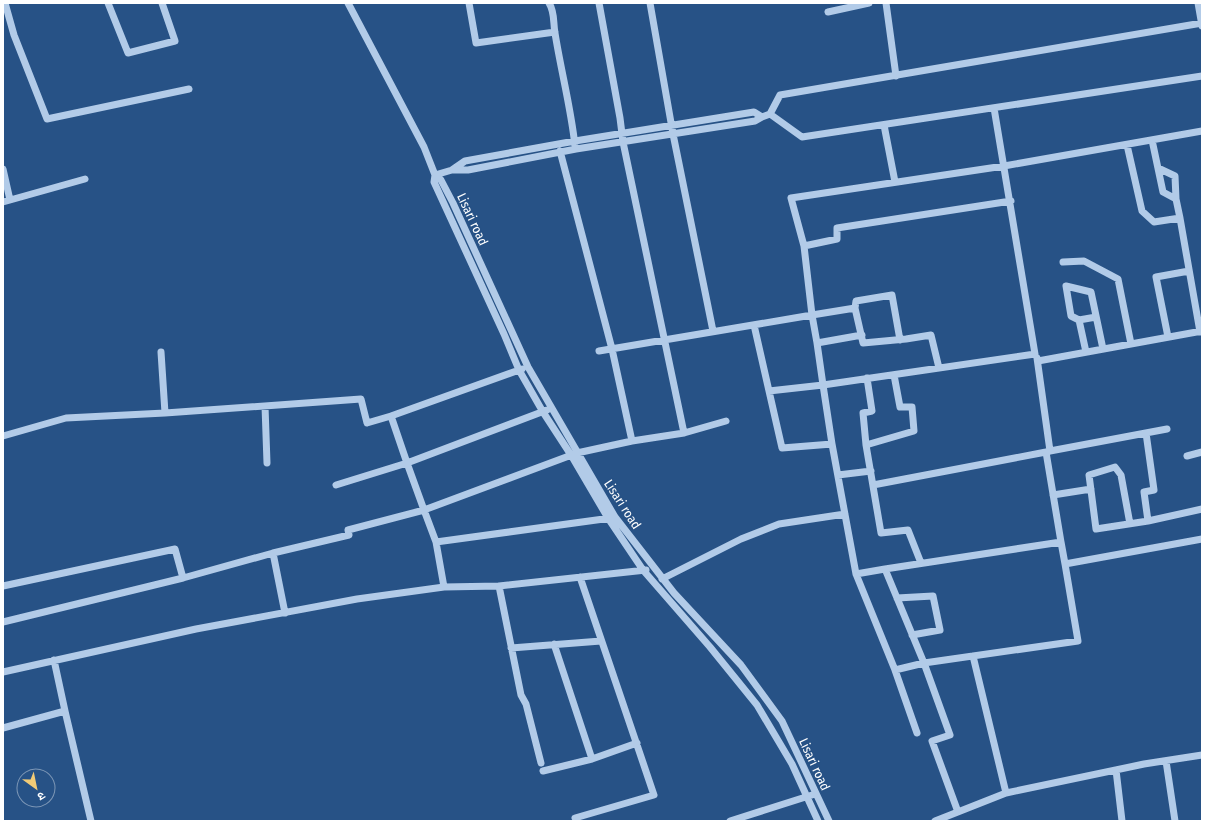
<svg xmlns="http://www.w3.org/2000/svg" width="1205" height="824" font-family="'Fira Sans Condensed','Noto Sans Devanagari',sans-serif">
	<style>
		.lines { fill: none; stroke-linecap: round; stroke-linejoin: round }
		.minor { stroke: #b2cbe8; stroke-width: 7 }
		.labels { text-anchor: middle; stroke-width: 3; stroke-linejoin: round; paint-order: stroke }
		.street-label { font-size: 13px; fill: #fff; stroke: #275286 }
	</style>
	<rect width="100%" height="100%" fill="#275286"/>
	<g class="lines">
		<path class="minor" d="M5,3L14,35L47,119L189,89
			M108,3L128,53L175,41L162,3
			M348,3L424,147L435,175L434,182L504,334L519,370L543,412L571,455L608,518L643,570L710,647L757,705L792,764L818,821
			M469,3L476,43L555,32
			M549,3C555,12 553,23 555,33C561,71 571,108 575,146
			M599,3L620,118L623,142L684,433L632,441
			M650,3L673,134L713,331
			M886,3L896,76
			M1198,3L1202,26
			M828,12L869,3
			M770,114L802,137L1202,76
			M884,125L895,182
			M1127,145L1142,211L1154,222L1180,218L1176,199L1163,192L1152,140
			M1158,168L1175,176L1176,199
			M3,169L10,200
			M452,170H468L576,149L755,121L762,117L770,114L780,95L1202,23
			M435,175L441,180L453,203L528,367L615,517L674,593L741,665L782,721L829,821
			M435,175L452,170L465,161L575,141L754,112L762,117
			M3,202L85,179
			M1180,218L1200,332
			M804,246L791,198L1004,166L1202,131
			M1063,262L1084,261L1118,279L1131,344
			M855,308L863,343L906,339L931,335L939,368
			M1079,320L1096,317
			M754,325L769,391L823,385L832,444L782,448L769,391
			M862,335L817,343L812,315L855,308L856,301L892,295L900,340
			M1168,337L1156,277L1189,271
			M817,343L823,385L1035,354L994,108
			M599,351L812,315L804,246L837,239V228L1011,201
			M161,352L165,413
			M1086,352L1079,320L1071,316L1066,286L1091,292L1103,349
			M1037,358L1050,451L1046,452
			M1038,361L1202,331
			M867,378L872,411L863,413L866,445L914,431L912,407H900L894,375
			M265,406L267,463
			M684,433L726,421
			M1146,433L1154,490L1144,492L1148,521L1202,509
			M3,436L66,418L165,413L361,399L367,423L391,416
			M832,444L856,574L885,569
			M866,445L881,533L908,530L921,563
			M1050,451L1167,429
			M1187,456L1202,452
			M838,475L871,471
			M336,485L407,463L391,416L522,369
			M873,485L1046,452L1061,542L885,569L924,663L1078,641L1065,564L1202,539
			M1053,495L1091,489
			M1130,524L1121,475L1115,467L1089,475L1096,529L1148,521
			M436,542L424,510L577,453L632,441L612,349L560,151
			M1061,542L1065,564
			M856,574L895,670L924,663L950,735L932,741L958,812
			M662,579L741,539L779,524L845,514
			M3,586L175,549L183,578L273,553
			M499,586L521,695L526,704L541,763
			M444,587L436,542L611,518
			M897,598L933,596L940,630L912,635
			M285,613L273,553L349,535L348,530L424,510L407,463L547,410
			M3,622L183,578
			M554,644L592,759
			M511,648L601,641
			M973,656L1006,793
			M895,670L917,733
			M3,672L196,629L357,599L444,587L499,586L646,570
			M65,711L91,821
			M3,728L65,711L54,660
			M1166,761L1175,821
			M1116,770L1122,821
			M543,771L592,759L637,743
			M575,818L654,795L580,577
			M730,821L812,795
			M935,821L1006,793L1144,764L1202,755"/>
	</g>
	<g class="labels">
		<g class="street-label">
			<text transform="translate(473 219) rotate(65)" y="5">Lisari road</text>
			<text transform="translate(623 504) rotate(57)" y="5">Lisari road</text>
			<text transform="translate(815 764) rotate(65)" y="5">Lisari road</text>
		</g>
	</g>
	<rect width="1205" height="824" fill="none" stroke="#ffffff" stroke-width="8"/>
	<g transform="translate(36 788) rotate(147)"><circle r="19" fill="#275286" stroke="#7d97b6"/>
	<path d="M0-3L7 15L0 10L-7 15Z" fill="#f1cb77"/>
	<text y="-6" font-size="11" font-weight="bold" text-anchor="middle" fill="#ffffff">उ</text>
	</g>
</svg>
